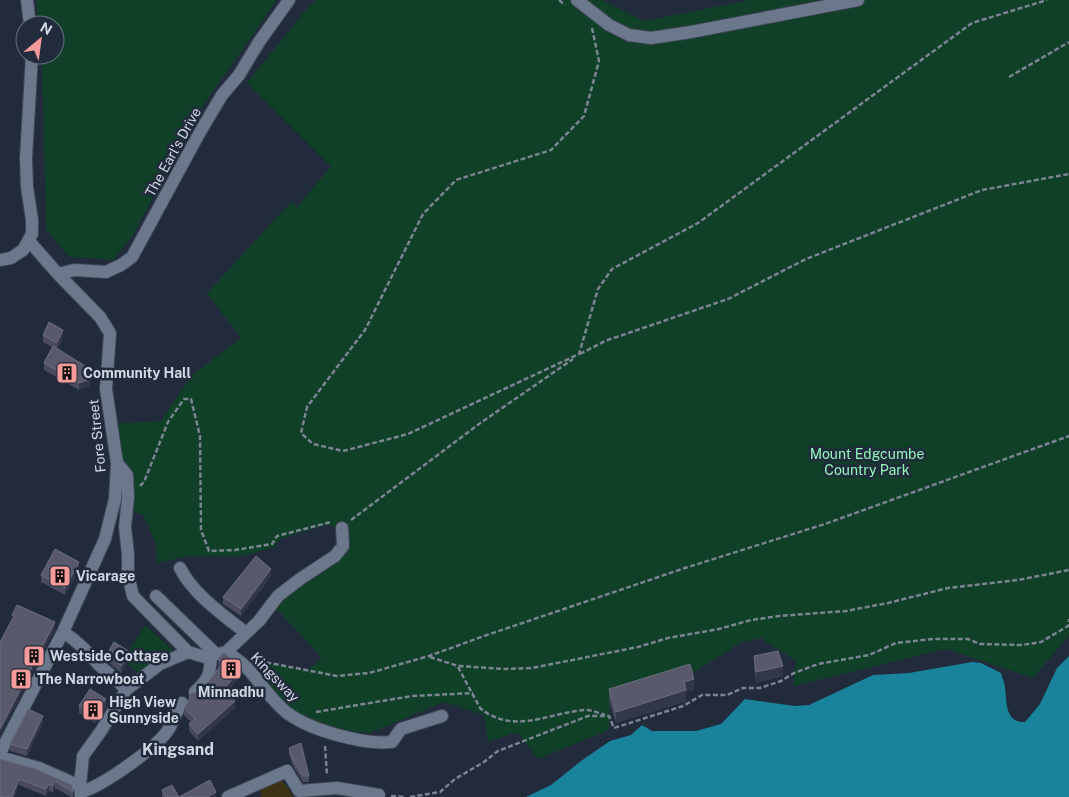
<svg xmlns="http://www.w3.org/2000/svg" width="1069" height="797" font-family="'Public Sans',sans-serif">
	<style>
		.green { fill: #104027 }
		.sand { fill: #3a3212 }
		.water { fill: #19839c }
		.lines { fill: none; stroke-linecap: round; stroke-linejoin: round }
		.minor-casing { stroke: #3e4655; stroke-width: 14 }
		.path { stroke: #7b8492; stroke-width: 2.5; stroke-dasharray: 5 2.5; stroke-linecap: butt }
		.minor { stroke: #6b778b; stroke-width: 12 }
		.wall { fill: #494a5d }
		.shaded-wall { fill: #33374a }
		.building { fill: #58596b; stroke: #6b6d7e }
		.labels { text-anchor: middle; stroke-width: 5; stroke-linejoin: round; paint-order: stroke }
		.street-label { font-size: 14px; fill: #d1d8e3; stroke: #212b3c }
		.poi-label { font-size: 14px; font-weight: bold; fill: #d1d8e3; stroke: #212b3c; text-anchor: start }
		.park-label { font-size: 14px; fill: #91f5b9; stroke: #212b3c }
		.quarter-label { font-size: 16px; font-weight: bold; fill: #d1d8e3; stroke: #212b3c }
	</style>
	<rect width="100%" height="100%" fill="#212b3c"/>
	<path class="green" d="M36,0H277L197,114L133,235L113,260L69,257L46,229L42,55H55V25H38Z
		M316,0H602L644,21L749,0H1069V635L1033,678L946,649L793,686L796,661L761,638L740,643L690,675L610,700L609,730L538,759L517,732L488,742L484,715L444,702L369,733L348,731L285,711L244,665L251,659L307,671L322,658L272,604L335,556L342,528L326,525L280,539L275,547L242,556H188L157,563L156,543L143,515L126,509L110,424L161,421L191,376L241,338L207,293L291,202L297,207L331,166L247,83L305,11Z
		M145,625L175,652L140,674L127,663L129,659L125,657Z"/>
	<path class="sand" d="M282,780L294,797H261L260,790Z"/>
	<path class="water" d="M1069,656V797H526L551,785L581,761L610,741L631,735L642,725L652,731H696L721,724L745,699L795,706L809,705L873,675L909,673L972,662L981,663L1001,673C1002,678 1005,683 1005,688C1007,702 1005,723 1025,722L1040,704L1057,668Z"/>
	<g class="lines">
		<g class="minor-casing">
			<path id="minor" d="M27,0L30,25
				M577,0L609,25L629,35L651,38L691,32L858,0
				M0,260L11,258L23,250L32,234V220L27,187L26,158L32,55
				M58,274L74,270L106,272L121,265L132,257L200,132L222,95L239,75L259,42L289,0
				M117,463L127,475L128,497L125,527L128,554V575L133,596L188,652L205,657L226,652L259,621L278,596L300,579L335,556L343,546L342,528
				M180,568C193,594 223,615 246,633
				M156,596L216,654
				M63,632C79,642 87,652 100,666C109,674 118,680 126,690
				M226,652C232,656 239,660 245,666C259,680 270,699 286,712C309,730 363,745 392,742L401,729L442,716
				M195,692C209,679 210,674 211,656
				M0,753L63,632L105,539L115,499L117,463L106,389L110,333L100,317L58,274L29,241
				M0,757L39,768L80,786
				M81,792C102,786 159,747 170,727C175,718 175,713 182,703
				M81,797L80,786L83,756L101,731L126,690L160,664L188,652
				M228,797L287,771L299,791L337,788L379,795"/>
		</g>
		<path class="path" d="M559,0L565,5
			M592,28L599,61L584,116L551,150L456,180L423,214L365,330L307,407L301,433L313,444L343,451L408,434L579,354L598,289L612,269L698,223L972,23L1047,0
			M1009,77L1069,42
			M580,354L605,341L728,299L806,259L982,190L1069,174
			M140,486L144,482L168,422L184,399H191L200,436L201,530L209,551L235,550L272,544L277,536L331,522
			M351,520L479,424L573,359
			M430,657L458,666L505,669L532,668L638,647L668,638L719,629L751,620L779,616L846,611L888,603L948,588L1018,580L1069,570
			M259,661L337,676L369,673L429,656L484,636L685,568L825,524L1069,436
			M458,667L480,708C514,736 549,712 586,710C592,710 599,713 605,715
			M316,712L412,696L473,693
			M325,746L327,775
			M391,796L405,797
			M410,797L440,792L455,779L484,762L498,751L588,716H609L614,728L683,706L702,695H727L743,688H760L781,681L794,673L818,664L869,655L896,643L933,639H968L980,644L1022,645L1041,642L1068,626L1069,619"/>
		<use href="#minor" class="minor"/>
	</g>
	<path class="wall" d="M43,335L63,337L58,349L90,369V386L79,390L44,370V363L52,347L43,342Z
		M79,570L65,595L41,582V575Z
		M271,576L241,616L223,604V597Z
		M107,654L130,659L121,673L107,661Z
		M754,656L783,676L756,683L754,667Z
		M219,657L242,674L227,693L235,708L198,741L189,731V724L191,722L184,715V708L197,693L201,691L219,667H218Z
		M609,689L694,690L686,692V701L616,723L609,700Z
		M79,706H106L95,723L79,713Z
		M43,723L27,756L10,751V744Z
		M289,748L309,776V782H303L293,766L289,754Z
		M0,759L36,769L73,792V797H71L55,788L53,792L49,791L46,796L19,785Z
		M162,790L179,797H216H162Z"/>
	<path class="shaded-wall" d="M63,330V337L57,350V343Z
		M90,379V386L79,390V383Z
		M79,562V570L65,595V588Z
		M271,569V576L241,616V609Z
		M55,622V629L0,735V729Z
		M130,652V659L121,673V666Z
		M783,666V676L756,683V672Z
		M242,667V674L224,697V689Z
		M694,679V690L686,692V701L616,723V712L684,682Z
		M106,699V706L95,723V716Z
		M235,701V708L198,741V734Z
		M43,716V723L27,756V749Z
		M19,779V785L15,797H12Z
		M55,781V788L53,792V786Z
		M49,784V791L46,796V789Z
		M216,792V797H207Z"/>
	<path class="building" d="M49,322L63,330L57,343L43,335Z
		M53,346L90,369V379L79,383L44,363Z
		M55,549L79,562L65,588L41,575Z
		M256,556L271,569L241,609L223,597Z
		M17,605L55,622L0,729V642L14,616L12,615Z
		M114,642L130,652L121,666L107,654Z
		M778,651L783,666L756,672L754,656Z
		M224,653L242,667L224,689L235,701L198,734L189,724L195,719L184,708L189,700L190,694L192,692L197,693L201,691L223,663L218,659L219,657Z
		M690,664L694,679L684,682L686,690L616,712L609,689Z
		M90,689L106,699L95,716L79,706Z
		M28,709L43,716L27,749L10,744Z
		M301,743L309,776H303L293,760L289,748Z
		M0,759L36,769L72,785L73,792L55,781L53,786L49,784L46,789L19,779L12,797H0Z
		M210,780L216,792L207,797H166L162,790L172,785L179,797Z"/>
	<defs>
		<g id="building-square" transform="scale(1.125)"><rect x="-9" y="-9" width="18" height="18" rx="4" fill="#f59b99" stroke="#212b3c"/><path d="M-4-6H4V6H1V3H-1V6H-4ZM-2.5-4.3h1.7v1.8h-1.7ZM.8-4.3h1.7v1.8H.8ZM-2.5-1h1.7V.8h-1.7ZM.8-1h1.7V.8H.8Z" fill="#111"/></g>
	</defs>
	<g fill-rule="evenodd">
		<use href="#building-square" x="67" y="373"/>
		<use href="#building-square" x="60" y="576"/>
		<use href="#building-square" x="34" y="656"/>
		<use href="#building-square" x="231" y="669"/>
		<use href="#building-square" x="21" y="679"/>
		<use href="#building-square" x="93" y="710"/>
	</g>
	<g class="labels">
		<g class="street-label">
			<text transform="translate(173 152) rotate(-61)" y="5">The Earl's Drive</text>
			<text transform="translate(97 436) rotate(-96)" y="5">Fore Street</text>
			<text transform="translate(275 677) rotate(46)" y="5">Kingsway</text>
		</g>
		<g class="poi-label">
			<text x="83" y="378">Community Hall</text>
			<text x="76" y="581">Vicarage</text>
			<text x="50" y="661">Westside Cottage</text>
			<text x="37" y="684">The Narrowboat</text>
			<text x="231" y="697" text-anchor="middle">Minnadhu</text>
			<text x="109" y="707">High View<tspan x="109" dy="16">Sunnyside</tspan></text>
		</g>
		<g class="park-label">
			<text x="867" y="459">Mount Edgcumbe<tspan x="867" dy="16">Country Park</tspan></text>
		</g>
		<g class="quarter-label">
			<text x="178" y="755">Kingsand</text>
		</g>
	</g>
	<g transform="translate(40 40) rotate(29)"><circle r="24" fill="#212b3c" stroke="#67707f"/>
	<path d="M0-4L9 19L0 12L-9 19Z" fill="#f59b99"/>
	<text y="-8" font-size="14" font-weight="bold" text-anchor="middle" fill="#d1d8e3">N</text>
	</g>
</svg>
